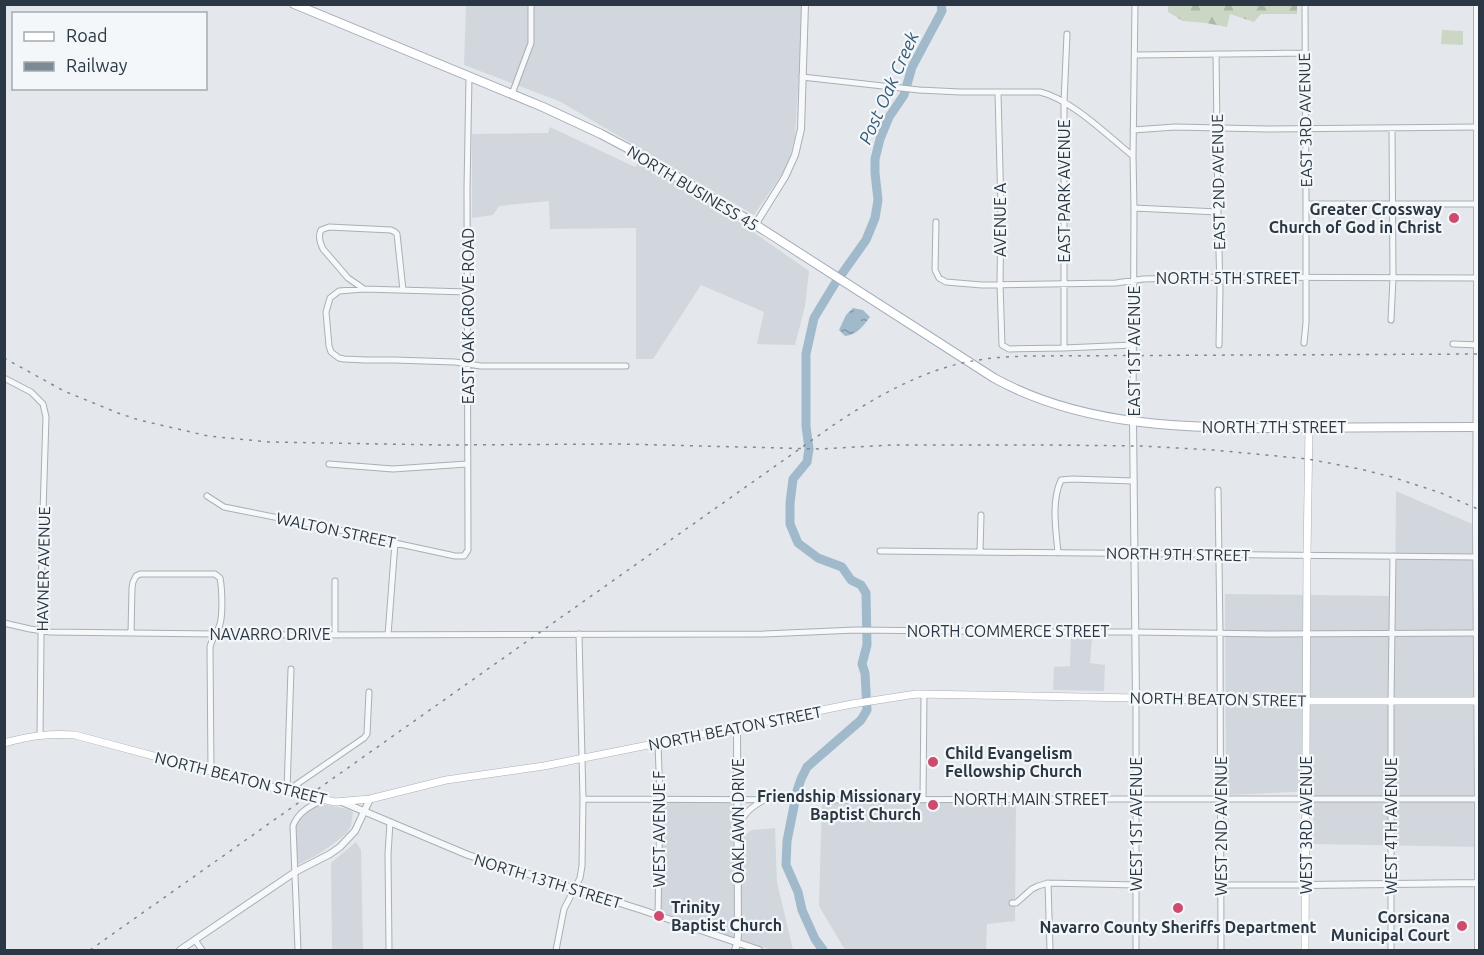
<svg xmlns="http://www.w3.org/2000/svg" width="1484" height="955" font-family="Ubuntu,sans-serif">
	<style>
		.built { fill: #d2d7de }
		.forest { fill: url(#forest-firs) }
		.pitch { fill: #cbd6c5 }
		.water { fill: url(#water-ripples) }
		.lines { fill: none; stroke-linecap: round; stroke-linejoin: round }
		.river { stroke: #a0b9cb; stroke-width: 9 }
		.minor-casing { stroke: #a9afb6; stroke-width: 7 }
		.tertiary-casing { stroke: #a9afb6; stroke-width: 8 }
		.secondary-casing { stroke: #a9afb6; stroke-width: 8 }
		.primary-casing { stroke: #a3aeb8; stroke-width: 10 }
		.minor { stroke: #f7f8fa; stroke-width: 5 }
		.tertiary { stroke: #f7f8fa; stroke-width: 6 }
		.secondary { stroke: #fff; stroke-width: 7 }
		.primary { stroke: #fff; stroke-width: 8 }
		.rail { stroke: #7d8995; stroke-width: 1.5; stroke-dasharray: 3 6; stroke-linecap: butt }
		.poi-dot { fill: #cf4b6d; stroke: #f4f7f9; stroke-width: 2 }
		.labels { text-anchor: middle; stroke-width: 4.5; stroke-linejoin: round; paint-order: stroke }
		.street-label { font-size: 16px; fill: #2b3744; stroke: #f4f7f9 }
		.poi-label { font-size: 16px; font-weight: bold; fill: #2b3744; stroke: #f4f7f9; text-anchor: end }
		.water-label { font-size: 18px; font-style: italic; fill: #355b79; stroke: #f4f7f9 }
	</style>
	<defs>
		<pattern id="forest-firs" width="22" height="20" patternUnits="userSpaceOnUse" patternTransform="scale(1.5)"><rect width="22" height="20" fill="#cbd6c5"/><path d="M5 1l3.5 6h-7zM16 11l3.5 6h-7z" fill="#aeb8aa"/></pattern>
		<pattern id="water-ripples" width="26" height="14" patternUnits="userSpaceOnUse" patternTransform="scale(1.5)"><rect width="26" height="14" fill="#a0b9cb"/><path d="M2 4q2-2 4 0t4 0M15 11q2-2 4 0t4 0" fill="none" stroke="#8397a6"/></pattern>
	</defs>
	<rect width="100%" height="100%" fill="#e4e8ec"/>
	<path class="built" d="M466,5H801V37L795,137L790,156L784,171L754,215L559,101L464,65Z
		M550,127L635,167L639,161L726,213L809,271L805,306L795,345L757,344L764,312L701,285L653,359H636V228L550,229L549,201L499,206L493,215L472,218V134L548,133Z
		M1396,491L1479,527V847L1313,844L1314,791L1226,795L1225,594L1395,596Z
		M1071,638L1092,639L1090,663L1105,665L1104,691L1053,690L1054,667L1070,666Z
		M822,801L1016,804L1015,921L987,924L986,950H845L819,906Z
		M312,802L348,809L353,812L351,826L346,834L333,844L317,855L292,868L291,828L293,821L300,810Z
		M662,802L734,803V939L661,912Z
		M775,828L777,882L793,950H772L739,941L740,838L752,830Z
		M356,842L361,850L363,950H332L331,863Z"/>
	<path class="forest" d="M1166,5H1297V14H1261L1254,22L1230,14L1227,27L1206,23L1183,21L1168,12V6Z"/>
	<path class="pitch" d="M1442,30L1463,31V45L1441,44Z"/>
	<path class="water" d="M853,308L863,310L870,317C863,326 857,335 845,336L839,330L846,315Z"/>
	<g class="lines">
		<path class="river" d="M823,950L815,939L802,910L798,892L786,865L787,841L797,791L801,779L807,767L861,720L867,710L865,673L862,664L867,645L866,593L861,585L851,580L842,567L818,558L798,543L790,524V503L793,479L807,462L809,449L806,426V354L814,318L834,285L866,240L875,218L878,200L875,173V159L880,139L889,117L904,95L912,67L942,11L941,4"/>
		<g class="minor-casing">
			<path id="minor" d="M1216,54L1218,212L1220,290L1219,345
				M1135,55L1305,53
				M802,77L919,90L960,92H1040C1071,99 1108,136 1133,156
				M998,93L1001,209L1000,284L1002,345L1009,349L1064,348L1133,345
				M512,94L531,43V4
				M1133,130L1175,127L1268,129L1477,127
				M1306,204H1480
				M1134,208L1218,212
				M936,222L935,270L939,278L946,282L982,285L1116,283L1143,279L1220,277L1480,278
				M364,289L348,278L323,249C320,243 318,236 321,230L329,227L391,230L395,232L397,234L403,290
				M468,292L364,289L339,291L330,298L326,312L329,346L331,352L339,358L344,359L366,360H394L455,362L481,366H626
				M1391,320L1393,278L1392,128
				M1304,343L1306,323V204L1305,4
				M1453,344L1480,345
				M1064,348V102L1067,34
				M4,378L31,392L43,404L46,417L42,544L40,735
				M1133,421L1134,208L1133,156L1135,4
				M329,464L393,469L467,464
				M1218,490L1220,633L1221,950
				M207,496L224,507L369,536L395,543L455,556H464L468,550V545L467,189L469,76
				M880,551L1476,557
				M980,552L981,515
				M1058,553C1056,529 1051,502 1061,480L1072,479L1134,481
				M4,623L30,629L50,632L299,635L764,634L856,630L1032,632H1135L1267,634L1480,633
				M131,633L132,588L133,582L136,576L140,574H215L220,578C222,588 223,613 220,624C218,632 212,638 210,647L211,771
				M335,635V581
				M388,635L395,543
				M1136,698V950
				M287,791L364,738L367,734L369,692
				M287,791L291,669
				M583,799L839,800L1103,799H1480
				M923,800L924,694
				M738,827C745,812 750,808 764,800
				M1048,883L1050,950
				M1221,885H1305
				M1012,903H1016L1032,889L1038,886L1048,883L1136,885
				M658,916L660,799L658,743
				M195,940L202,950
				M298,950L293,826C298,812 310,806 323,800
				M389,950L388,854L390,822
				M556,950L564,909L580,878L582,866L583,799L579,634
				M1391,950V701L1393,556"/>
		</g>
		<g class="tertiary-casing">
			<path id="tertiary" d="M1477,4V345L1476,524L1478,799V950
				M755,225L785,177L795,155L801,129L805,4
				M1133,421L1136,698
				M342,802L468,855L642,910L759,950
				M1305,885L1479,883
				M180,950L295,872L330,854L340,847L355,831L370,799
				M735,950L737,944L738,935L737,727"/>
		</g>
		<g class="secondary-casing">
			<path id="secondary" d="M4,743C30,736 49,733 75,735L266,786L335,802L370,799L446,780L544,766L852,704L916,694L1136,698L1220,701H1480
				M1305,950L1307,555L1309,428"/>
		</g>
		<g class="primary-casing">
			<path id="primary" d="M294,4L543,107L601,134L635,152L731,209L994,378C1086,429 1194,428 1297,428C1358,427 1419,427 1480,427"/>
		</g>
		<use href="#minor" class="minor"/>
		<use href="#tertiary" class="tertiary"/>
		<use href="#secondary" class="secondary"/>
		<use href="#primary" class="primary"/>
		<path class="rail" d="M4,358L64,391L118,413L139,420L208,436L269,442L443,445L621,444L821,449L890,445H1050L1142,446L1213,450L1308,459L1360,469L1392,477L1441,493L1480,510
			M90,950L832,426C875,397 927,367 979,360C994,357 1010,357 1025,356L1480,354"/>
	</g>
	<g class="poi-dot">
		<circle cx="1454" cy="218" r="6"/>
		<circle cx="933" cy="762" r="6"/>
		<circle cx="933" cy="805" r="6"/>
		<circle cx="1178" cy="908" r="6"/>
		<circle cx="659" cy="916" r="6"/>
		<circle cx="1462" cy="926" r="6"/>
	</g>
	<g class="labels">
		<g class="street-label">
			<text transform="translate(1305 120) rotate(-91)" y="6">EAST 3RD AVENUE</text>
			<text transform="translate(1218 182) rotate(-91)" y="6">EAST 2ND AVENUE</text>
			<text transform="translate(693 188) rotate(31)" y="6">NORTH BUSINESS 45</text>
			<text transform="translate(1064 191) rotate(-90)" y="6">EAST PARK AVENUE</text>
			<text transform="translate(1000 220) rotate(-90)" y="6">AVENUE A</text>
			<text x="1228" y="284">NORTH 5TH STREET</text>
			<text transform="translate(468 316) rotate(-90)" y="6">EAST OAK GROVE ROAD</text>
			<text transform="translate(1134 351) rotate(-90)" y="6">EAST 1ST AVENUE</text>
			<text x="1274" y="433">NORTH 7TH STREET</text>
			<text transform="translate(336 530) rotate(12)" y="6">WALTON STREET</text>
			<text transform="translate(1178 554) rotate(1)" y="6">NORTH 9TH STREET</text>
			<text transform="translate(43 569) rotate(-89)" y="6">HAVNER AVENUE</text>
			<text x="1008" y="637">NORTH COMMERCE STREET</text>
			<text x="270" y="640">NAVARRO DRIVE</text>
			<text transform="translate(1218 699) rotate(1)" y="6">NORTH BEATON STREET</text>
			<text transform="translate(735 728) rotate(-11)" y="6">NORTH BEATON STREET</text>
			<text transform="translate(241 778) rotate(14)" y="6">NORTH BEATON STREET</text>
			<text x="1031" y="805">NORTH MAIN STREET</text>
			<text transform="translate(738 821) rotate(-90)" y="6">OAKLAWN DRIVE</text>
			<text transform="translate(1136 824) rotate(-90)" y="6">WEST 1ST AVENUE</text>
			<text transform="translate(1306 825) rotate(-90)" y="6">WEST 3RD AVENUE</text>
			<text transform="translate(1221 826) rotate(-90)" y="6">WEST 2ND AVENUE</text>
			<text transform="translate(1391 826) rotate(-90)" y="6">WEST 4TH AVENUE</text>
			<text transform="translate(659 829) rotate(-90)" y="6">WEST AVENUE F</text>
			<text transform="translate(548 881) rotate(17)" y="6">NORTH 13TH STREET</text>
		</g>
		<g class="poi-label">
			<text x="1442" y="215">Greater Crossway<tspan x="1442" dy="18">Church of God in Christ</tspan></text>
			<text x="945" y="759" text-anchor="start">Child Evangelism<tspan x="945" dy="18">Fellowship Church</tspan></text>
			<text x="921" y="802">Friendship Missionary<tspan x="921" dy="18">Baptist Church</tspan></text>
			<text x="671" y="913" text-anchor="start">Trinity<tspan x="671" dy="18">Baptist Church</tspan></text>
			<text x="1450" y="923">Corsicana<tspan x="1450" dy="18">Municipal Court</tspan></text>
			<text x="1178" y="933" text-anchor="middle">Navarro County Sheriffs Department</text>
		</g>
		<g class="water-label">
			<text transform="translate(889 88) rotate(-66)" y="6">Post Oak Creek</text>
		</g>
	</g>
	<rect width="1484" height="955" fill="none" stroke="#2b3744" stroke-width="12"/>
	<rect x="12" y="12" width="195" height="78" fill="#f4f7f9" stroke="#a4aab1" stroke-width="1.5"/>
	<rect x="24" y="32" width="30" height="9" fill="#ffffff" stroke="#a4aab1" stroke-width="1.5"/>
	<text x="66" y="42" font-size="18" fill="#2b3744">Road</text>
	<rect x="24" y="62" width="30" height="9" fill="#7d8995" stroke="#a4aab1" stroke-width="1.5"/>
	<text x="66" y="72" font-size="18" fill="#2b3744">Railway</text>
</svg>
